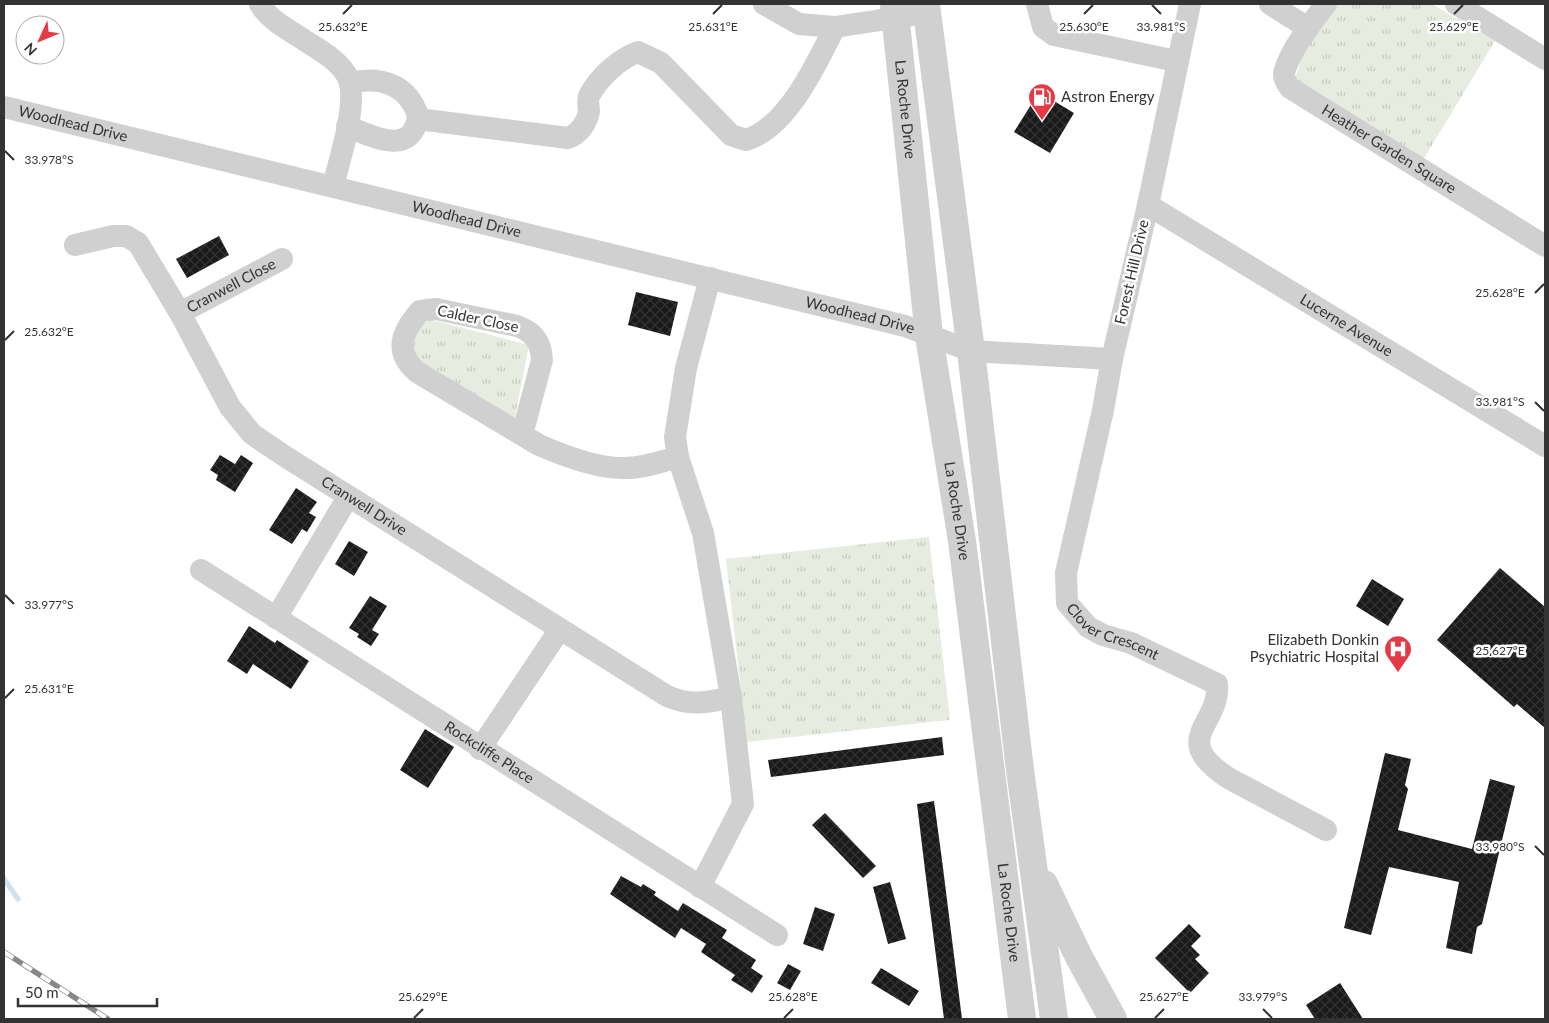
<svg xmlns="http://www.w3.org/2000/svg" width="1549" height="1023" font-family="Lato,sans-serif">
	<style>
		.grass { fill: url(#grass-tufts) }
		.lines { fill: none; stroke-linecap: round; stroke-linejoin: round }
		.stream { stroke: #cfe2ee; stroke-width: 5.5 }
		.building { fill: url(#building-cross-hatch) }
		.minor { stroke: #d0d0d0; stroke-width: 22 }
		.tertiary { stroke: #d0d0d0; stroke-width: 28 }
		.rail-casing { stroke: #888; stroke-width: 5.5 }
		.rail { stroke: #fff; stroke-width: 4; stroke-dasharray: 11; stroke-linecap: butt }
		.ticks { fill: none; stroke: #333; stroke-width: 2 }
		.labels { text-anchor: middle; stroke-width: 5; stroke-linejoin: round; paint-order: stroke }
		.poi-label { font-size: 15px; fill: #333; stroke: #fff; text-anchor: start }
		.street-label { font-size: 15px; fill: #333; stroke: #fff }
		.ticks-label { font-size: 12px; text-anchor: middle; fill: #333; stroke: #fff; stroke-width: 5; stroke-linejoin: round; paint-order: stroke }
	</style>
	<defs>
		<pattern id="grass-tufts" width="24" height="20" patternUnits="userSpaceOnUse" patternTransform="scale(1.25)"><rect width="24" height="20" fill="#e6ecdf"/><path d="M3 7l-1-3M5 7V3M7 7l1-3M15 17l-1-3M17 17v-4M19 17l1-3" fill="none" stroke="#c6cbc0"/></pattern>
		<pattern id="building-cross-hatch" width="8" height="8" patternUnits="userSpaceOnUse" patternTransform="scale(1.25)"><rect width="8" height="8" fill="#1a1a1a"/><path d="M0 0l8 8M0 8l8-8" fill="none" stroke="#333"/></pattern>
	</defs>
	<rect width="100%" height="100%" fill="#fff"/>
	<path class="grass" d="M1334,4H1432L1495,41L1420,165L1293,85L1310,31Z
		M432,320L529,345L514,422L410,358L417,326Z
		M929,537L950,720L747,742L726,559Z"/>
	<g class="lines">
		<path class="stream" d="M4,879L18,899"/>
	</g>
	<path class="building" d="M1039,92L1074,113L1050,153L1014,132Z
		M219,236L229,255L187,278L176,259Z
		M636,292L678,302L670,336L628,325Z
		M220,455L235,464L241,455L253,463L235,492L216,480L218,475L210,470Z
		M296,488L317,502L309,513L316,517L307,532L302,529L292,544L269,530Z
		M349,541L368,552L354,576L335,564Z
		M1500,568L1545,607V728L1517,704L1514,707L1437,640Z
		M1372,579L1404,599L1388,626L1356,606Z
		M370,596L387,606L372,630L379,634L371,646L357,637L359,634L349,628Z
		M249,626L275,643L277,640L309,661L291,689L253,664L247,674L227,661Z
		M425,729L454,747L428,788L400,770Z
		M942,737L944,755L771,777L768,760Z
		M1385,753L1411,759L1405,785L1408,789L1398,830L1472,849L1490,779L1515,786L1482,924L1477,927L1472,954L1446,948L1459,882L1389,867L1371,935L1344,928Z
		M934,801L942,860L962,1019H944L925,870L917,804Z
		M825,813L876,866L863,878L812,825Z
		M621,876L641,887L643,884L656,892L654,895L678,911L683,903L727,930L722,938L756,960L751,968L763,976L752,993L731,980L735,975L701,952L706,944L681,928L675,938L610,894Z
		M890,882L906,939L888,944L873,887Z
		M815,907L835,914L823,951L803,944Z
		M1189,924L1201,936L1191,946L1200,955L1195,959L1209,973L1190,993L1155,958Z
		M788,964L801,971L790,990L777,983Z
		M881,968L919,991L909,1006L871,983Z
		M1340,983L1363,1019H1315L1306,1005Z"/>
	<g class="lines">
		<g class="minor">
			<path d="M260,4C268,19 287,29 301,38C316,48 336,58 346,74C361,96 339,161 333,186"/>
			<path d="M764,4L799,24L835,27L927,13"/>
			<path d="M1037,4L1043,27L1054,35L1176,61"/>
			<path id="s1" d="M1190,4L1148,205L1112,359L1103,410L1066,573L1067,603L1088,627L1103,635L1131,643L1217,684C1221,725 1167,739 1230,779L1326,830"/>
			<path d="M1270,4L1308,28"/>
			<path id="s2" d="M1326,4C1314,19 1287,55 1284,74C1284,79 1287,84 1290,88L1545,246"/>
			<path d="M1456,4L1545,59"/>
			<path id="s3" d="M4,107L905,326L971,351L1112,359"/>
			<path d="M418,119L568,138C579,134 587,123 589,111C589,106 587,101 589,96C599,77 619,59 638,52L661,63L731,135L746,140C788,127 816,64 835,27"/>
			<path d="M347,126C371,136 412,158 418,116C408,84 380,76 350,83"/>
			<path id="s4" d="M1148,205L1545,446"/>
			<path id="s5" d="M75,245L113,236H126L138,243L180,313L230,407L252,434L286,457L667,696C689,706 708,703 731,697"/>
			<path id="s6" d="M180,313L282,259"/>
			<path d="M522,435L542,360C541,342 534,332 517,326L436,309L420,311C402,332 393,351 417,372L539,445C562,455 599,469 625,468C643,468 660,462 678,457"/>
			<path id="s7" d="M201,570L777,935"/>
			<path d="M276,618L348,497"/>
			<path d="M480,749L560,629"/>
			<path d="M700,887L743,804L731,697L703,533L678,457L675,437L686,368L710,278"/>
		</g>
		<g class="tertiary">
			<path id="s8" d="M894,4L929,336L962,541L1022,1019"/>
			<path d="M926,4L971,351L1020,770L1054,1019"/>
			<path d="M1044,884L1079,957L1113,1019"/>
		</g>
		<g class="rail-casing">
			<path id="rail" d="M4,952L108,1019"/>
		</g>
		<use href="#rail" class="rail"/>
	</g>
	<path class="ticks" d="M1152,5L1161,14M343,14L352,5M713,14L722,5M1084,14L1093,5M1454,14L1463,5M5,151L14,160M1535,293L1544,284M5,340L14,331M1535,402L1544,411M5,595L14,604M1535,651L1544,642M5,698L14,689M1535,846L1544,855M1263,1009L1272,1018M414,1018L423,1009M784,1018L793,1009M1155,1018L1164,1009"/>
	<defs>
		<g id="fuel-pin" transform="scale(1.4375)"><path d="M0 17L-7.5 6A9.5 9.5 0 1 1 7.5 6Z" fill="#e63946" stroke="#fff"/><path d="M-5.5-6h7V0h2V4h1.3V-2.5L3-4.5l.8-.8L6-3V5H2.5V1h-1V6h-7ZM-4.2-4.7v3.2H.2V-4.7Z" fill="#fff"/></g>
		<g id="hospital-pin" transform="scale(1.4375)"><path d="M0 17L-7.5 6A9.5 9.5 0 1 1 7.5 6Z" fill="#e63946" stroke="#fff"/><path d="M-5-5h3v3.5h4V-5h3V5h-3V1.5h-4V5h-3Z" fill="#fff"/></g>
	</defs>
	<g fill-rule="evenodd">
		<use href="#fuel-pin" x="1042" y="97"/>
		<use href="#hospital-pin" x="1398" y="649"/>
	</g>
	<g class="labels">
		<g class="poi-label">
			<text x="1061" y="102">Astron Energy</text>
			<text x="1379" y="645" text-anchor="end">Elizabeth Donkin<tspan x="1379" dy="17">Psychiatric Hospital</tspan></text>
		</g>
		<g class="street-label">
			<text dy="5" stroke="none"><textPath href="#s8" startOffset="106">La Roche Drive</textPath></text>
			<text dy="5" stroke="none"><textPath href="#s3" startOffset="71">Woodhead Drive</textPath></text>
			<text dy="5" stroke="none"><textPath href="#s2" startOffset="214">Heather Garden Square</textPath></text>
			<text dy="5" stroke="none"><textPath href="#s3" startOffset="476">Woodhead Drive</textPath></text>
			<text transform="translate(1132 272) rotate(-77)" y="5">Forest Hill Drive</text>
			<text dy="5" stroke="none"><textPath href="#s6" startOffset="58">Cranwell Close</textPath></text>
			<text dy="5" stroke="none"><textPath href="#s3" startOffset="881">Woodhead Drive</textPath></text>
			<text transform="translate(478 319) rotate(12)" y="5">Calder Close</text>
			<text dy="5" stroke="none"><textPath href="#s4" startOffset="232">Lucerne Avenue</textPath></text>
			<text dy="5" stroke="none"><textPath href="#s5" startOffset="422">Cranwell Drive</textPath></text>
			<text dy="5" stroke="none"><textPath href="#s8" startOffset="511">La Roche Drive</textPath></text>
			<text dy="5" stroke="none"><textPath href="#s1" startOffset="668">Clover Crescent</textPath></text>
			<text dy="5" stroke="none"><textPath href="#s7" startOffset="341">Rockcliffe Place</textPath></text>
			<text dy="5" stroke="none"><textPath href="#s8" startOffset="916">La Roche Drive</textPath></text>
		</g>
	</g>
	<g class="ticks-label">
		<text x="343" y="31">25.632°E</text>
		<text x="713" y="31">25.631°E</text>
		<text x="1084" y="31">25.630°E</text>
		<text x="1454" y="31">25.629°E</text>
		<text x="1161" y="31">33.981°S</text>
		<text x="49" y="164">33.978°S</text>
		<text x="1500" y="297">25.628°E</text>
		<text x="49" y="336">25.632°E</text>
		<text x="1500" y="406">33.981°S</text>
		<text x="49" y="609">33.977°S</text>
		<text x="1500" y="655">25.627°E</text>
		<text x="49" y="693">25.631°E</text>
		<text x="1500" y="851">33.980°S</text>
		<text x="1263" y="1001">33.979°S</text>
		<text x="423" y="1001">25.629°E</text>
		<text x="793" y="1001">25.628°E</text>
		<text x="1164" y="1001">25.627°E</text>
	</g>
	<rect width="1549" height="1023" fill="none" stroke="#333333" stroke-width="10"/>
	<g transform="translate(40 40) rotate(226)"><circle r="24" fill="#ffffff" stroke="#adadad"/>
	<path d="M0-4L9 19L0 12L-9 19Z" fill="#e63946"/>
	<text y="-8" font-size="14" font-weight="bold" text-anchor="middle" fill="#333333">N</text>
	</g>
	<path d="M18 998v8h139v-8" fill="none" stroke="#333333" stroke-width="2.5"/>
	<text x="25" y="998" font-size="15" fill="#333333" stroke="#ffffff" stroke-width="4" paint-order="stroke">50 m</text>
</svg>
